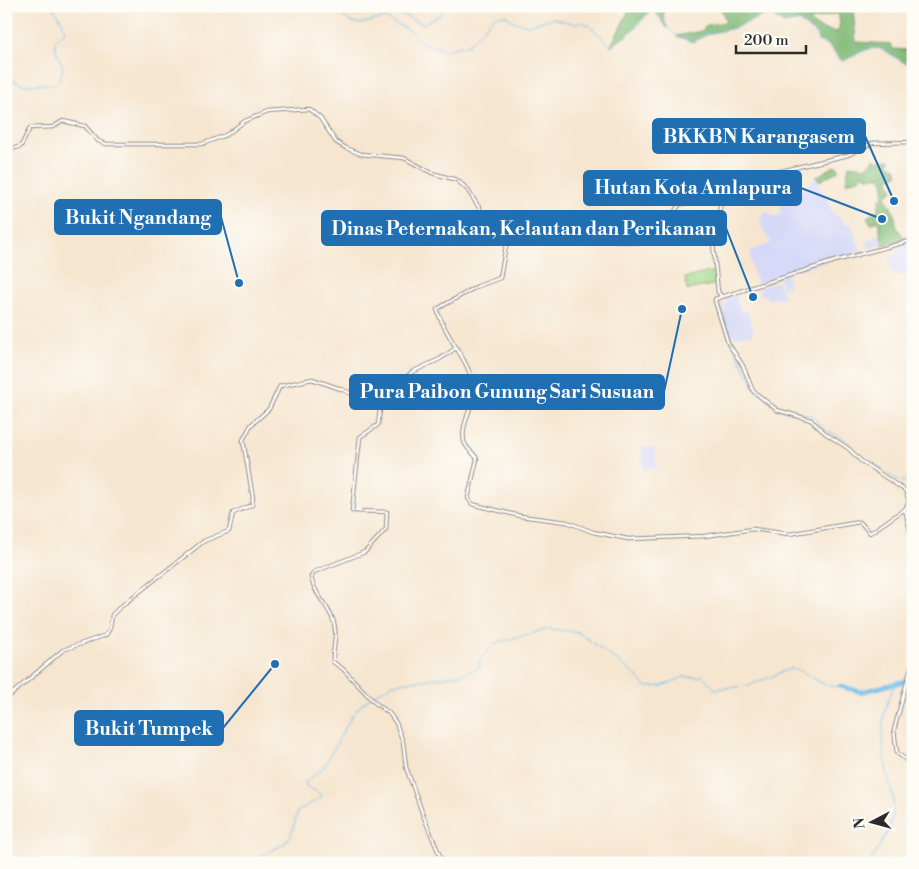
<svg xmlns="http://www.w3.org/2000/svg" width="919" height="869" font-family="'Libre Bodoni',serif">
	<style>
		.built { fill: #d6d8f8 }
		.green { fill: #a4dc8d; stroke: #68845c }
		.forest { fill: #83bc78; stroke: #577452; fill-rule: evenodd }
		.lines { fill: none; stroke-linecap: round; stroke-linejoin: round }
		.stream { stroke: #6ebee9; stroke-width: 1 }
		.river { stroke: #6ebee9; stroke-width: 4.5 }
		.minor-casing { stroke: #90887e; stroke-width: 4.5 }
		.minor { stroke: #fff; stroke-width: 2.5 }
		.leader { fill: none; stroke: #1f6fb2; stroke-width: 2 }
		.callout-dot { fill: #1f6fb2; stroke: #fdfcf7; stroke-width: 2 }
		.callout { fill: #1f6fb2; stroke: #1f6fb2; stroke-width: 2 }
		.callout-label { font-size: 19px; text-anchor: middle; font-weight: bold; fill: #fff }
	</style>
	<rect width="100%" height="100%" fill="#fdfcf7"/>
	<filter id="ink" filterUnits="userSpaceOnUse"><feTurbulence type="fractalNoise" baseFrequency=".02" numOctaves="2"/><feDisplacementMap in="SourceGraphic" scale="10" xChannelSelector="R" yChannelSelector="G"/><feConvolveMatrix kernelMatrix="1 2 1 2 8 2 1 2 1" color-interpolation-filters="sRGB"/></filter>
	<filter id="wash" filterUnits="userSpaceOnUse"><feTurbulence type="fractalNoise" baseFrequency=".0096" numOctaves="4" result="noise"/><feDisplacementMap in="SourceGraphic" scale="20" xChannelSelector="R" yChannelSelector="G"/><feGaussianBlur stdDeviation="1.12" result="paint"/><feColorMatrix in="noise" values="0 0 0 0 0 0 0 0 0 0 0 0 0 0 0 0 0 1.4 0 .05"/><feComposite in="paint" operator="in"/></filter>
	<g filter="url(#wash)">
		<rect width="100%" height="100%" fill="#f6e6d0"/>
		<path class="built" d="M816,177L821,193L826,194L832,213L844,221L845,225L851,223L861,251L786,273L789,286L782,288L779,277L757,284L752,268L750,251L771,243L760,224L762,213L769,212L770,215L776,216L781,214L780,200L799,192Z
			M879,234L883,245L869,249L867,241Z
			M910,243L913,249V273L893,276L889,257L898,253L897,247Z
			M778,281L784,298L767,299L766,296L761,295L759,288Z
			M736,294L741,313L748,311L754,334L733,337L728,327L722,309L725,308L724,304L727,303L726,297Z
			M654,447L657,468L643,469L641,448Z"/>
		<path class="green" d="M706,138L708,151L691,155L688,140Z
			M714,271L716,284L687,290L685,278Z"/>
		<path class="forest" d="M631,6H666L663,16L667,28L655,11L651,10L629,34L611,46Z
			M720,6L773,8L809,16L830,12L832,7L850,6L853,9L856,42L891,44L893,49L905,50L913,48V65C897,63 889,47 873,48C862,49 852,58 842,61L829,45L818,41L817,35L799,21L784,24L774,17L765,15L734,28L707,34L694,42L676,36L702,31L707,25L726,22ZM838,13L840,23L838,32C827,30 816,30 810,20Z
			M875,158L876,161L890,159L888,165L896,167L898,175L888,179L893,190L885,196L894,213L897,228L906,240L883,245L878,221L871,224L867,217L878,210L880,199L883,197L884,187L881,177H868L861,174V178L846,183L849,165L867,167Z
			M834,166L838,167V171L819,181L816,177Z"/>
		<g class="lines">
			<path class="stream" d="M333,6L349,21L359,24L385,18L410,31L422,43L445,50L469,44L495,16L505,15L515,22L529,25L553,18L576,24L581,22L589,25L611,46L629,34L651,10C664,14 666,37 694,42L706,34L734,28L765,15L774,17L784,24L799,20L817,35L818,41L828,45L842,61C852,58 862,49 873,48C889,47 897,63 913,65
				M383,6L423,24L440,15L446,6
				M6,77L23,85L56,84C71,61 55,63 55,41L65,32L62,21L54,9L55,6
				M719,300L731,341L755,388L782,410L813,416L824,429L847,441L859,454L892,477L913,485
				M250,863L285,843L291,835L298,811L322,797L319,793L306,786L305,782L324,767L351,717L360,706L375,694L393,684L458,675L480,667L479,661L495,643L549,629L578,632L633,673L647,687L662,686L684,677H699L702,675L715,689L748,686L792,668C810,672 820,689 840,686
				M870,863C878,848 891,830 893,814C895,799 890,786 887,772C881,739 879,715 895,685"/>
			<path class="river" d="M840,686L861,692L913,679"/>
		</g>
	</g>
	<g filter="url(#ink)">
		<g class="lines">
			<g class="minor-casing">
				<path id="minor" d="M6,151L21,146L30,128L53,127L63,121L85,126L98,141L106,144H202L226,135L245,121L267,112L309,109L320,118L336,142L346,148L361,154L404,158L432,173L457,180L467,189L491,226L501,232L518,237L529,238L550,235L562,238L593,234L618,241L641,243L659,235L679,205L718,192L721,193
					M722,189L752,178L848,155L872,143L913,142
					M721,194L719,220L713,243L718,292L722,297
					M508,235L500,278L478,286L437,309C444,336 467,356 473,384C477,403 460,422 464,441C466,450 474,452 477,459L468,498L472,504L520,516L567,522L593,532L628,539L705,536L753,529L789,534L860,522L870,533L905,509
					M913,240L835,261L715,299V301L728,343L743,366L753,391L777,410L811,420L825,433L849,449L861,461L906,491L909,502L905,509L913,543
					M913,660L894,730L897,753L913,765
					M6,699L63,650L106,635L110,628L112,615L120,607L204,541L229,531L233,513L252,505L253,498L243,440L251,425L269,409L280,386L312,379L341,389L363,399L381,398
					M443,863L423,815L406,767L403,742L396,723L389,713L374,702L343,669L333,662C332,649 338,636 334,623C330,607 314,595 311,577L314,572L365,552L386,529L387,512L352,511L360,437L378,425L382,395L397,386L412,372L440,359L456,348"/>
			</g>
			<use href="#minor" class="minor"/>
		</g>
	</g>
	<path class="leader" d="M894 201L865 136M882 219L801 188M239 283L221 217M753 297L726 228M682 309L664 392M275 664L223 728"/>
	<g class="callout-dot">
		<circle cx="894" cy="201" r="5"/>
		<circle cx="882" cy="219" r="5"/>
		<circle cx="239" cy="283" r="5"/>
		<circle cx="753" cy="297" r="5"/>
		<circle cx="682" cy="309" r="5"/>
		<circle cx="275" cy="664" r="5"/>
	</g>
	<g class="callout">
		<rect x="653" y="119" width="212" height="34" rx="5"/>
		<rect x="584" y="171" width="217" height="34" rx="5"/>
		<rect x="55" y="200" width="166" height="34" rx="5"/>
		<rect x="322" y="211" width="404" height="34" rx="5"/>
		<rect x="350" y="375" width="314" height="34" rx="5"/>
		<rect x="75" y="711" width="148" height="34" rx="5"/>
	</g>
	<g class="callout-label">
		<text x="759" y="143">BKKBN Karangasem</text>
		<text x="693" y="194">Hutan Kota Amlapura</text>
		<text x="138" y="224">Bukit Ngandang</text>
		<text x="524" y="235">Dinas Peternakan, Kelautan dan Perikanan</text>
		<text x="507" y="398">Pura Paibon Gunung Sari Susuan</text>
		<text x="149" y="735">Bukit Tumpek</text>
	</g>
	<rect width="919" height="869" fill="none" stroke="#fdfcf7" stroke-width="25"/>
	<g transform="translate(872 822) rotate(264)" stroke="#fdfcf7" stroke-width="4" paint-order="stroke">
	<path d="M0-4L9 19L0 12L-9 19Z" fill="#2b2b2b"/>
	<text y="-8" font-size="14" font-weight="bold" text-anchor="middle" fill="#2b2b2b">N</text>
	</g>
	<path d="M736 45v8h70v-8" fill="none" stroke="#2b2b2b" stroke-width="2.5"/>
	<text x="744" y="45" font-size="15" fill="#2b2b2b" stroke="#fdfcf7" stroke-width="4" paint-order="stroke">200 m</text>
</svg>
